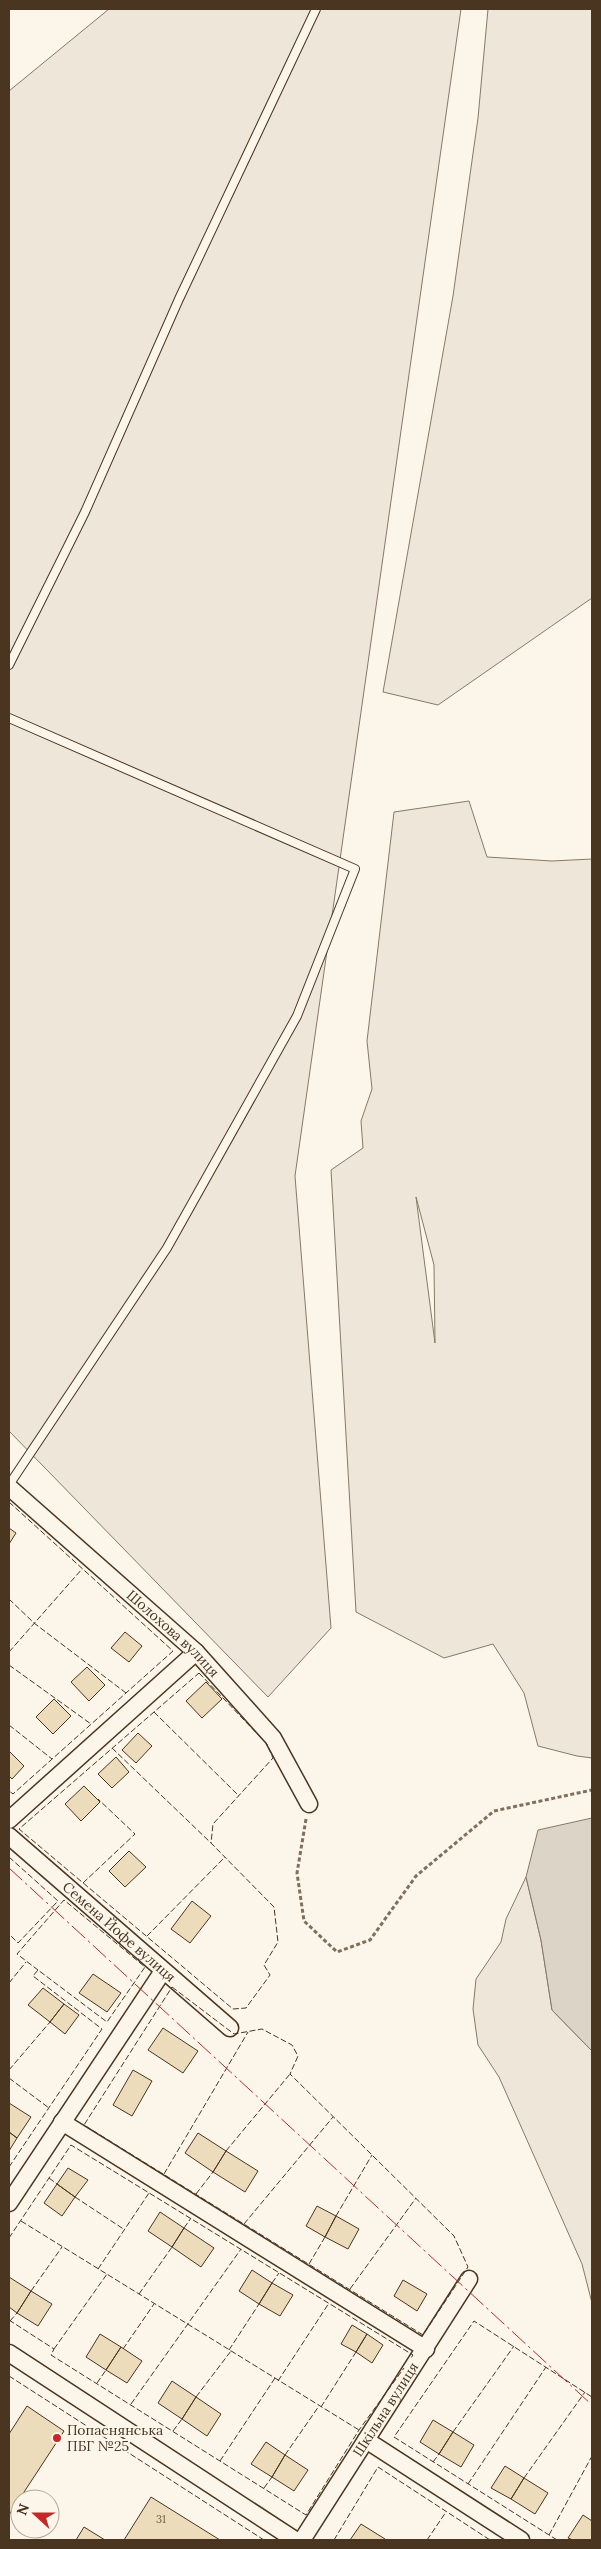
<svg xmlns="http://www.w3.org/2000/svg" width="601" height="2549" font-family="Lora,serif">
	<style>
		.green { fill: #ede6d9; stroke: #887966; fill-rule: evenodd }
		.water { fill: #dcd4c6; stroke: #887966 }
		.building { fill: #ecdcbc; stroke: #4a3520 }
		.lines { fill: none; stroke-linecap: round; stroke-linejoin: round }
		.service-casing { stroke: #4a3520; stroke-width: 10 }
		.minor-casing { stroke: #4a3520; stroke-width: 19 }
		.path { stroke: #7f6f5c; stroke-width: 3; stroke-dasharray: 4 2.5; stroke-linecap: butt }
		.service { stroke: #fbf6e9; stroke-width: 8 }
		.minor { stroke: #fbf6e9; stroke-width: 16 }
		.fence { stroke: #4a3520; stroke-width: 1; stroke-dasharray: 6 2.5; stroke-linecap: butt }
		.power { stroke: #c62828; stroke-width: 1; stroke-dasharray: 18 4 2.5 4; stroke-linecap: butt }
		.poi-dot { fill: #c62828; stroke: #fbf6e9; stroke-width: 2 }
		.labels { text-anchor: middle; stroke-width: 4; stroke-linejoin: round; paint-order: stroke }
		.number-label { font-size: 11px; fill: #725f47 }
		.street-label { font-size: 14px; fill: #4a3520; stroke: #fbf6e9 }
		.poi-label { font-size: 14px; fill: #4a3520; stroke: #fbf6e9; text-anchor: start }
	</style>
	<rect width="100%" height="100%" fill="#fbf6e9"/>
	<path class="green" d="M109,9H461L295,1176L331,1628L268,1697L9,1431V91Z
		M488,9H592V598L438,705L383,692L453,296L478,118Z
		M469,801L487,857L552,861L592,859V1758L577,1756L538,1746L524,1693L493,1644L444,1658L356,1612L331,1170L363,1148L361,1121L372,1089L367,1041L394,812ZM416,1197L434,1265L435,1343Z
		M526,1877L541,1940L552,2010L592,2051V2303L582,2264L499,2077L478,2045L473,2009L476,1979L501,1942L506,1919Z"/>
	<path class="water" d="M592,1818V2051L552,2010L541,1940L526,1877L538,1830Z"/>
	<path class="building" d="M9,1528L16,1533L9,1544Z
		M125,1632L142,1646L129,1662L111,1648Z
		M87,1667L105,1685L89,1701L71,1682Z
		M206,1682L222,1699L202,1718L186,1701Z
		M54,1699L71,1716L53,1734L36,1717Z
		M138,1733L152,1746L136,1763L122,1750Z
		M9,1751L24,1766L12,1779L9,1776Z
		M116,1757L129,1772L112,1788L98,1774Z
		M84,1786L100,1802L81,1821L65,1804Z
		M129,1851L146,1867L125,1887L109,1871Z
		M192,1901L211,1916L190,1943L171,1929Z
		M93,1974L121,1993L107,2012L79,1993Z
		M43,1988L64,2004L50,2022L28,2005Z
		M64,2004L79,2015L65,2034L50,2022Z
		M163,2028L198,2051L183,2073L148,2050Z
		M133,2070L152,2081L132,2116L113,2105Z
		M9,2103L31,2117L17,2138L9,2132Z
		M9,2132L17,2138L9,2151Z
		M198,2133L226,2151L213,2172L185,2153Z
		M226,2151L258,2171L245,2192L213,2172Z
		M68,2168L88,2180L75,2197L57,2184Z
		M57,2184L75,2197L62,2216L44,2203Z
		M317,2206L336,2216L325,2237L306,2226Z
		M160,2212L184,2228L172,2247L148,2231Z
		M336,2216L359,2229L348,2249L325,2237Z
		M184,2228L214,2248L201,2267L172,2247Z
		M252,2270L272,2283L259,2304L239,2291Z
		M9,2277L31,2291L17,2313L9,2307Z
		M403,2280L427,2294L417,2311L394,2296Z
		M272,2283L293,2295L280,2316L259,2304Z
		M31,2291L52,2304L38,2326L17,2313Z
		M352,2325L367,2334L356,2352L341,2344Z
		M100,2334L121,2347L106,2370L86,2357Z
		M367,2334L383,2345L372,2363L356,2352Z
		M121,2347L142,2361L127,2383L106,2370Z
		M172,2381L196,2397L182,2419L158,2403Z
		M196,2397L221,2414L207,2436L182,2419Z
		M27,2406L64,2431L9,2515V2434Z
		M433,2420L453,2432L439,2454L420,2442Z
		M453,2432L474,2445L461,2467L439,2454Z
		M266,2442L285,2455L272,2477L251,2464Z
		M285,2455L308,2470L294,2491L272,2477Z
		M505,2466L524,2478L511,2499L491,2488Z
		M524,2478L548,2493L535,2514L511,2499Z
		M151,2497L220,2540H124Z
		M583,2515L592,2521V2540H573L568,2538Z
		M361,2524L385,2539L384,2540H350Z
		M84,2527L105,2540H76Z"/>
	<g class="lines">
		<g class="service-casing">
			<path id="service" d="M9,665L85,512L179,299L316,9
				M9,718L355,869L297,1016L167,1248L9,1485"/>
		</g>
		<g class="minor-casing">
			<g id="minor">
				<path id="s1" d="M9,1487L196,1652L273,1738L309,1804"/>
				<path d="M9,1820L196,1652"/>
				<path id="s2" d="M9,1836L230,2028"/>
				<path d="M62,2122L426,2349"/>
				<path d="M9,2203L163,1971"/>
				<path d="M9,2353L295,2540"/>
				<path d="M366,2440L521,2540"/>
				<path id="s3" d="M302,2540L469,2279"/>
			</g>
		</g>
		<path class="path" d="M306,1819L297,1873L304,1921L337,1952L370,1940L416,1876L494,1811L592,1790"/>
		<use href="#service" class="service"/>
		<use href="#minor" class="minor"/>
		<path class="fence" d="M9,1502L173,1651L13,1794L9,1791
			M9,1599L34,1623L126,1693
			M9,1652L82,1569
			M9,1665L91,1724
			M199,1673L267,1744L273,1758L213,1824L211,1843L274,1907L278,1942L264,1965L270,1975L246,2008L233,2009L19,1829Z
			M154,1712L239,1796
			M9,1725L52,1759
			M112,1748L211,1843
			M9,1857L58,1901L18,1943L9,1934
			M83,1883L135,1834L98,1799
			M147,1936L225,1857
			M9,1983L26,1962
			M172,1987L234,2034L262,2029L292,2045L298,2056L290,2074L454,2236L468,2267L423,2335L84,2125Z
			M9,2070L50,2022
			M9,2078L49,2108
			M226,2151L290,2074
			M9,2167L102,2029L33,1976L38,1970L107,2022L145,1967L64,1900L17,1954L38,1970
			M164,2174L248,2032
			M49,2178L57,2184
			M196,2194L213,2172
			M75,2197L125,2230
			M336,2216L372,2155
			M21,2221L359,2430
			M244,2224L333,2117
			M184,2228L191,2218
			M9,2238L71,2145L413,2355L411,2358
			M309,2264L325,2237
			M98,2269L149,2193
			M272,2283L279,2273
			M350,2289L416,2198
			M31,2291L62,2247
			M139,2294L172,2247
			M9,2320L54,2349L51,2355L306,2515L359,2430L404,2368
			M10,2321L17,2313
			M54,2349L107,2274
			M123,2349L154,2304
			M229,2350L259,2304
			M9,2376L264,2540
			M278,2381L329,2303
			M97,2383L106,2370
			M196,2397L231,2351
			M131,2404L241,2249
			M321,2407L356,2352
			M173,2431L182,2419
			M453,2432L514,2346
			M285,2455L319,2406
			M220,2461L275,2378
			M433,2462L439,2454
			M524,2478L585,2392
			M468,2484L546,2367
			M264,2488L272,2477
			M549,2535L592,2456
			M334,2540L378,2467L490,2540
			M427,2540L446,2512
			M557,2540L394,2437L474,2321L592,2397"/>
		<path class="power" d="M9,1868L592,2405"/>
	</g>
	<circle class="poi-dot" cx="57" cy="2438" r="5"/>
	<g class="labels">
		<g class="number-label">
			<text x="161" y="2523">31</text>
		</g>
		<g class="street-label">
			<text dy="5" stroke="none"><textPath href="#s1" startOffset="220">Шолохова вулиця</textPath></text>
			<text dy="5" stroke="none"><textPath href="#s2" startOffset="146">Семена Йофе вулиця</textPath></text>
			<text dy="5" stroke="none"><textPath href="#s3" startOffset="155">Шкільна вулиця</textPath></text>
		</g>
		<g class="poi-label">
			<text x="67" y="2435">Попаснянська<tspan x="67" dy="16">ПБГ №25</tspan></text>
		</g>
	</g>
	<rect width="601" height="2549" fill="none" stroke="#4a3520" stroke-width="20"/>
	<g transform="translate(35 2514) rotate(291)"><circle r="24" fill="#fbf6e9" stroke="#b4a999"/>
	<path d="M0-4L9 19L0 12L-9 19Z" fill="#c62828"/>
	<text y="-8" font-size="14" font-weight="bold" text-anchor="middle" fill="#4a3520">N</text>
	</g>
</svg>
